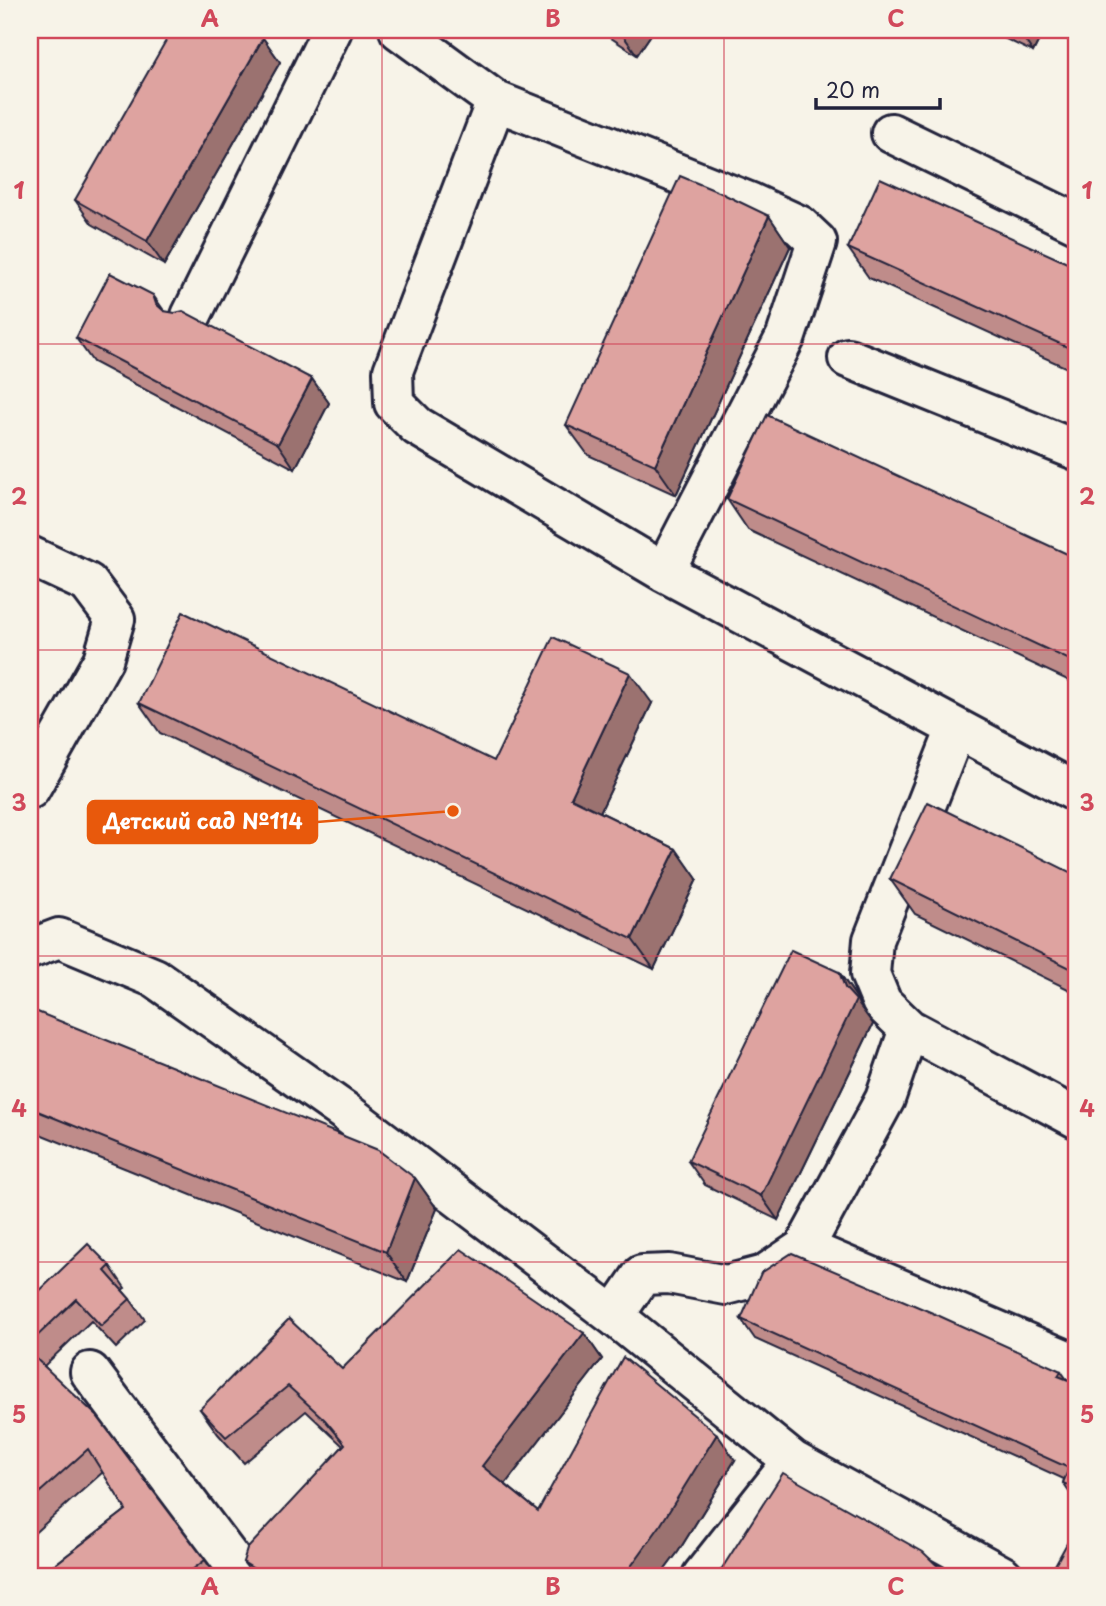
<svg xmlns="http://www.w3.org/2000/svg" width="1106" height="1606" font-family="'Playpen Sans',sans-serif">
	<style>
		.lines { fill: none; stroke-linecap: round; stroke-linejoin: round }
		.minor-casing { stroke: #22223b; stroke-width: 44 }
		.minor { stroke: #f7f3e8; stroke-width: 38 }
		.wall { fill: #bf8c8a; stroke: #22223b; stroke-width: 2 }
		.shaded-wall { fill: #9b7270; stroke: #22223b; stroke-width: 2 }
		.building { fill: #dea3a0; stroke: #22223b; stroke-width: 2 }
		.grid { fill: none; stroke: #d1495b; stroke-width: 2; stroke-opacity: 0.55 }
		.leader { fill: none; stroke: #e8590c; stroke-width: 2.5 }
		.callout-dot { fill: #e8590c; stroke: #f7f3e8; stroke-width: 2.5 }
		.callout { fill: #e8590c; stroke: #e8590c; stroke-width: 2.5 }
		.callout-label { font-size: 21px; text-anchor: middle; font-weight: bold; fill: #fff }
		.neatline { fill: none; stroke: #d1495b; stroke-width: 2.5 }
		.grid-label { font-size: 23px; text-anchor: middle; font-weight: bold; fill: #d1495b }
	</style>
	<rect width="100%" height="100%" fill="#f7f3e8"/>
	<filter id="ink" filterUnits="userSpaceOnUse"><feTurbulence type="fractalNoise" baseFrequency=".0143" numOctaves="2"/><feDisplacementMap in="SourceGraphic" scale="14" xChannelSelector="R" yChannelSelector="G"/><feConvolveMatrix kernelMatrix="1 2 1 2 8 2 1 2 1" color-interpolation-filters="sRGB"/></filter>
	<g filter="url(#ink)">
		<g class="lines">
			<g class="minor-casing">
				<path id="minor" d="M399,30L496,101
					M891,133L1076,223
					M191,316L332,30
					M848,358L1076,450
					M30,556L88,583L115,619L103,660L30,789
					M664,572L786,336L817,242L799,225L751,203L496,101L393,371L394,403L417,426L664,572L1076,792
					M30,949L59,938L155,978L344,1111L614,1316L793,1461L1003,1576
					M909,1029L1076,1118
					M804,1248L1076,1364
					M614,1316L642,1275L669,1274L726,1285L764,1275L804,1248L885,1099L909,1029L882,1003L870,974L873,940L956,729
					M90,1372L243,1576
					M702,1576L793,1461"/>
			</g>
			<use href="#minor" class="minor"/>
		</g>
		<path class="wall" d="M599,30H654L637,55Z
			M987,30H1044L1033,52Z
			M1046,30H1076V43Z
			M263,38L280,62L164,265L92,224L75,200Z
			M769,216L790,247L676,495L588,455L566,425Z
			M848,248L1076,267V372L869,278Z
			M164,311L312,379L329,403L295,469L93,362L76,338Z
			M727,499L1076,558V684L748,530Z
			M139,703L494,761L652,703L600,812L676,849L697,879L654,969L160,733Z
			M1076,875V993L915,914L890,879Z
			M839,972L856,997L859,1005L873,1024L778,1220L705,1185L688,1161Z
			M30,1009L415,1178L437,1209L407,1282L30,1130Z
			M110,1266L125,1288L122,1290L130,1299L145,1320L116,1348L91,1321L44,1366L205,1560L216,1576H60L53,1566L126,1510L103,1472L30,1537V1300Z
			M741,1319L1067,1379L1076,1383V1502L1063,1483L1064,1479L755,1339Z
			M584,1333L602,1359L505,1484L538,1511L735,1460L678,1552L660,1576H254L243,1562L343,1446L306,1411L244,1463L218,1434L200,1409L342,1369Z"/>
		<path class="shaded-wall" d="M621,30H654L637,55L620,31Z
			M1018,30H1044L1033,52Z
			M263,38L280,62L164,265L147,241Z
			M769,216L790,247L676,495L655,465Z
			M153,295L170,319L156,304Z
			M312,379L329,403L295,469L278,444Z
			M630,673L652,703L592,829L571,798Z
			M676,849L697,879L654,969L632,939Z
			M839,972L856,997L859,1005L873,1024L778,1220L761,1196L845,988Z
			M415,1178L437,1209L407,1282L386,1252Z
			M584,1333L602,1359L500,1491L482,1466Z
			M1061,1371L1075,1391L1058,1376Z
			M717,1434L735,1460L678,1552L660,1576H624Z"/>
		<path class="building" d="M172,30H249L263,38L147,241L75,200Z
			M680,176L721,193L769,216L655,465L566,425Z
			M880,178L1076,267V351L848,248Z
			M110,273L153,295L156,304L164,311L175,313L183,311L312,379L278,444L76,338Z
			M767,415L1076,558V663L727,499Z
			M183,612L494,761L553,637L630,673L571,798L676,849L632,939L139,703Z
			M928,802L1076,875V971L890,879Z
			M791,950L839,972L845,988L856,1000L761,1196L688,1161Z
			M30,1009L378,1150L415,1178L386,1252L30,1108Z
			M88,1244L110,1266L105,1271L130,1299L101,1326L76,1299L30,1343V1300Z
			M461,1249L584,1333L482,1466L538,1511L623,1357L717,1434L660,1526L624,1576H265L243,1562L247,1549L345,1444L325,1420L288,1386L226,1437L200,1409L289,1319L342,1369Z
			M792,1253L935,1314L1061,1371L1058,1376L1076,1383V1489L1063,1483L1069,1468L741,1319L761,1273Z
			M30,1353L97,1416L205,1560L184,1576H62L53,1566L126,1510L88,1449L30,1501Z
			M783,1473L923,1552L948,1576H717Z
			M1076,1527V1576H1049Z"/>
	</g>
	<path class="grid" d="M382,30V1576M724,30V1576M30,344H1076M30,650H1076M30,956H1076M30,1262H1076"/>
	<path class="leader" d="M453 811L317 822"/>
	<circle class="callout-dot" cx="453" cy="811" r="7"/>
	<rect class="callout" x="88" y="801" width="229" height="42" rx="7"/>
	<g class="callout-label">
		<text x="203" y="829">Детский сад №114</text>
	</g>
	<rect width="1106" height="1606" fill="none" stroke="#f7f3e8" stroke-width="77"/>
	<path d="M816 98v10h124v-10" fill="none" stroke="#22223b" stroke-width="3.5"/>
	<text x="826" y="98" font-size="21" fill="#22223b" stroke="#f7f3e8" stroke-width="5" paint-order="stroke">20 m</text>
	<rect x="38" y="38" width="1030" height="1530" class="neatline"/>
	<g class="grid-label">
		<text x="210" y="27">A</text>
		<text x="553" y="27">B</text>
		<text x="896" y="27">C</text>
		<text x="19" y="199">1</text>
		<text x="1087" y="199">1</text>
		<text x="19" y="505">2</text>
		<text x="1087" y="505">2</text>
		<text x="19" y="811">3</text>
		<text x="1087" y="811">3</text>
		<text x="19" y="1117">4</text>
		<text x="1087" y="1117">4</text>
		<text x="19" y="1423">5</text>
		<text x="1087" y="1423">5</text>
		<text x="210" y="1595">A</text>
		<text x="553" y="1595">B</text>
		<text x="896" y="1595">C</text>
	</g>
</svg>
